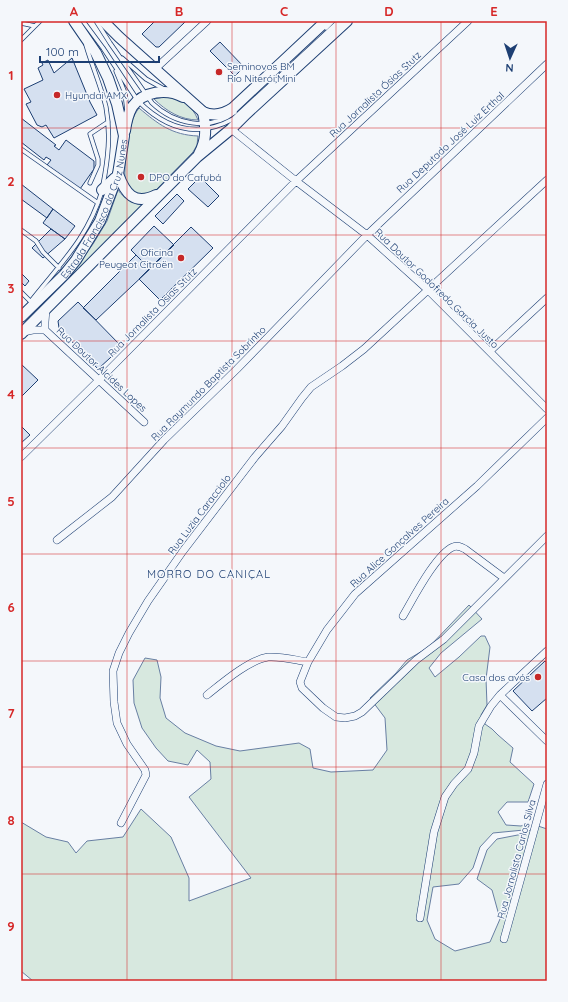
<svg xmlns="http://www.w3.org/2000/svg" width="568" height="1002" font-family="Quicksand,sans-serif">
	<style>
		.green { fill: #d7e8df; stroke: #687fa3 }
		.building { fill: #d5e0f0; stroke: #1d3f73 }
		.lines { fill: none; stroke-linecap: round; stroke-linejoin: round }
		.service-casing { stroke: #1d3f73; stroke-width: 5 }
		.minor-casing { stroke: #1d3f73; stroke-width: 8 }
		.secondary-casing { stroke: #1d3f73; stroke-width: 12 }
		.service { stroke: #f4f7fb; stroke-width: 3.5 }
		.minor { stroke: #f4f7fb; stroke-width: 7 }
		.secondary { stroke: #f4f7fb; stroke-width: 10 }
		.grid { fill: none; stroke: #d62828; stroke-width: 1; stroke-opacity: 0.55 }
		.poi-dot { fill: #c62828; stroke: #f4f7fb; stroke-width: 1.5 }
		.labels { text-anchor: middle; stroke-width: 3; stroke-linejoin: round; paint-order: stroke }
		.poi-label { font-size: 10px; fill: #1d3f73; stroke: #f4f7fb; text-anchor: start }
		.street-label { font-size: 10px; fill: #1d3f73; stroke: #f4f7fb }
		.neighbourhood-label { font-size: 11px; letter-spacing: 1px; fill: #1d3f73; stroke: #f4f7fb }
		.neatline { fill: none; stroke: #d62828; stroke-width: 1.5 }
		.grid-label { font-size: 13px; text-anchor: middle; font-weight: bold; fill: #d62828 }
	</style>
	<rect width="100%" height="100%" fill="#f4f7fb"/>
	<path class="green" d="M169,96C184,101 192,105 198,120C181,120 166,111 154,99Z
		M139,108C158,124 172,135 198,136L197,145L193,152L156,190C144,197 127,196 125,178C124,167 128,134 132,122C133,117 136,112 139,108Z
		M118,190C125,200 133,202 144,205L66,282L93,244L107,221Z
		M469,605L482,619L441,653L429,668L435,677L459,657L481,636H485L490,647L486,679L487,705L481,715L485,724L492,729L498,735L513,748L510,762L534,784L528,802H507L498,812L506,825L521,826L526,824L524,830L493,833L480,847L473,868L459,884L433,887L427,920L435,939L455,951L490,942L500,919L492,890L477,879L487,850L497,839L523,834L538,826L547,829V981H33L21,971V822L46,837L68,842L76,853L87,841L123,837L141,809L171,837L189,878V901L251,878L189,797L211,779L210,762L197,750L188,765L168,761L156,748L142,728L134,703L133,680L145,658L157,660L161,677L160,698L166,718L185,733L216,746L240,751L299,743L310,749L313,768L331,772L373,770L387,750L385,718L370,698L396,673L407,660L429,647Z"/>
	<path class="building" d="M153,21H184L185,22L159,47H156L142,34L154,22Z
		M220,42L244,67L235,76L210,51Z
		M72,58L90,102L97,115L54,138L46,125L42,127L37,125L26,104L31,102L24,89L43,80L38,68L43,65L42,63L48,60L54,73Z
		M21,118L56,145L54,146L59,150L66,140L94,161V169L80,189L47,165L51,160L46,157L44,160L21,142Z
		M200,177L219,196L208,207L188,189Z
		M21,184L53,209L47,218L21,199Z
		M177,194L184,201L163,224L155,216Z
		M53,209L75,226L65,239L43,223Z
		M154,226L174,245L150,269L131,250Z
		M191,227L213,248L160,300L139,279Z
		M51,229L65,239L43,258L32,248Z
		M136,255L150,269L96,320L83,308Z
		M21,273L29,281L25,286L21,282Z
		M78,302L122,347L98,369L59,328L58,321Z
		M21,364L38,380L21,397Z
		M21,426L30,435L21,443Z
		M545,661L547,663V698L532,711L513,691Z"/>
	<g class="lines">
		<g class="service-casing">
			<path id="service" d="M83,21L103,48L138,101C166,129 197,139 233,119L339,21
				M96,21L110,43L152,103C174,124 209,132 235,112
				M21,23L35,26
				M326,28L333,21
				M21,40L40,21
				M86,45C92,66 101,86 106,107C111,134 108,159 103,185
				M122,58L146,79L164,89
				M116,71L125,93L127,111
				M21,149L98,203
				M90,183L98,165V159L90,134L108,122
				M21,230L36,241L43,252L59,268
				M21,292L31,302
				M31,301C60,264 88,238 102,191"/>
		</g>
		<g class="minor-casing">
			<path id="minor" d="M155,69L207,21
				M231,129L296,181L367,235L428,290L547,409
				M45,330L144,422
				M23,332L33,330H45V322L46,309
				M490,351L547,298
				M547,418L477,486L355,594L327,630L308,662L300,682L302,688L323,708L336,717L345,718L355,716L362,712L416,660L444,639L547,536
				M21,457L99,380L296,181L468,21
				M57,540L112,497L164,440L237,369L367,235L547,64
				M403,616C413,599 436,554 453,547C457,545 461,547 465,549L504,578
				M207,695C222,683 249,660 268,657C281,656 295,660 308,662
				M500,695L547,741
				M121,823L146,775L145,770L127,744L117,723L114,702L113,671L119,653L129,633L148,601L183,551L255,457L282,426L302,398L311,387L342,366L364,349L547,180
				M420,918L434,832L445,797L454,784L468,769L474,753L479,726L491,706L500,695L547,651
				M504,939L547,784"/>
		</g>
		<g class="secondary-casing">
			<g id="secondary">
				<path d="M103,21L119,37L203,112C214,117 224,114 233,108L326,21"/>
				<path d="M125,131C126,123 128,114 132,107C143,91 167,88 183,97"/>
				<path d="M199,154C207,140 206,127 203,112"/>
				<path d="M118,174C125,193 134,206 156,195"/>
				<path d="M102,190L115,178"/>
				<path id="s1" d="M21,317L64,275L76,260L100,221L118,174L124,136L117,104L108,78L96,53L74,21"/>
				<path d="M21,334L197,157L231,129L246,114L347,21"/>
			</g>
		</g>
		<use href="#service" class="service"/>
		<use href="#minor" class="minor"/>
		<use href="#secondary" class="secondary"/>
	</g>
	<path class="grid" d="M127,21V981M232,21V981M336,21V981M441,21V981M21,128H547M21,235H547M21,341H547M21,448H547M21,554H547M21,661H547M21,767H547M21,874H547"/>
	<g class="poi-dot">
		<circle cx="219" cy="72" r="4"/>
		<circle cx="57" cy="95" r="4"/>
		<circle cx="141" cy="177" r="4"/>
		<circle cx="181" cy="258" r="4"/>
		<circle cx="538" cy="677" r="4"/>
	</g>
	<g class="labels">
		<g class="poi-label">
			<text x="227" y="70">Seminovos BM<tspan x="227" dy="12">Rio Niterói;Mini</tspan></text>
			<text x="65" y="99">Hyundai AMX</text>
			<text x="149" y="181">DPO do Cafubá</text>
			<text x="173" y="256" text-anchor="end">Oficina<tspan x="173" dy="12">Peugeot Citroën</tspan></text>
			<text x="530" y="681" text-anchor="end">Casa dos avós</text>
		</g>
		<g class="street-label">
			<text transform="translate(375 94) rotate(-43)" y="4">Rua Jornalista Ósias Stutz</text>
			<text transform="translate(450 142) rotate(-43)" y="4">Rua Deputado José Luiz Erthal</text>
			<text dy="4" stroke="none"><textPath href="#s1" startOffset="134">Estrada Francisco da Cruz Nunes</textPath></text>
			<text transform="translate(437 288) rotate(44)" y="4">Rua Doutor Godofredo Garcia Justo</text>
			<text transform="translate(152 312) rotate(-45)" y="4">Rua Jornalista Osias Stutz</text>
			<text transform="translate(102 369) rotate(43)" y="4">Rua Doutor Alcides Lopes</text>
			<text transform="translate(208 383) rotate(-45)" y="4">Rua Raymundo Baptista Sobrinho</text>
			<text transform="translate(199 514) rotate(-53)" y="4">Rua Luzia Caracciolo</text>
			<text transform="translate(399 542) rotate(-42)" y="4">Rua Alice Gonçalves Pereira</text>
			<text transform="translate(516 859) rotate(-75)" y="4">Rua Jornalista Carlos Silva</text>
		</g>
		<g class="neighbourhood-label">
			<text x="209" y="578">MORRO DO CANIÇAL</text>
		</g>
	</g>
	<rect width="568" height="1002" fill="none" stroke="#f4f7fb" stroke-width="44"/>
	<g transform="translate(510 58) rotate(183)" stroke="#f4f7fb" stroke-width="3" paint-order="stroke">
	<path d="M0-3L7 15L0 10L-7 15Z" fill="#1d3f73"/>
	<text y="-6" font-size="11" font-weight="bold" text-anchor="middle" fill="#1d3f73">N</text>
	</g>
	<path d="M40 56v6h119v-6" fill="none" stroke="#1d3f73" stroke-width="2"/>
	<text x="46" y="56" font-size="12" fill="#1d3f73" stroke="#f4f7fb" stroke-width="3" paint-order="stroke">100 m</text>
	<rect x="22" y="22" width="524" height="958" class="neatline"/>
	<g class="grid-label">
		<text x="74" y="16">A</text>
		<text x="179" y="16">B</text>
		<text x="284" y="16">C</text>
		<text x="389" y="16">D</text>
		<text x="494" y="16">E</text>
		<text x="11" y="80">1</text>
		<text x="11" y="186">2</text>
		<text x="11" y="293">3</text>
		<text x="11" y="399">4</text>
		<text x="11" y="506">5</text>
		<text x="11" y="612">6</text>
		<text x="11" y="718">7</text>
		<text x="11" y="825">8</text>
		<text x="11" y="931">9</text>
	</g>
</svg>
